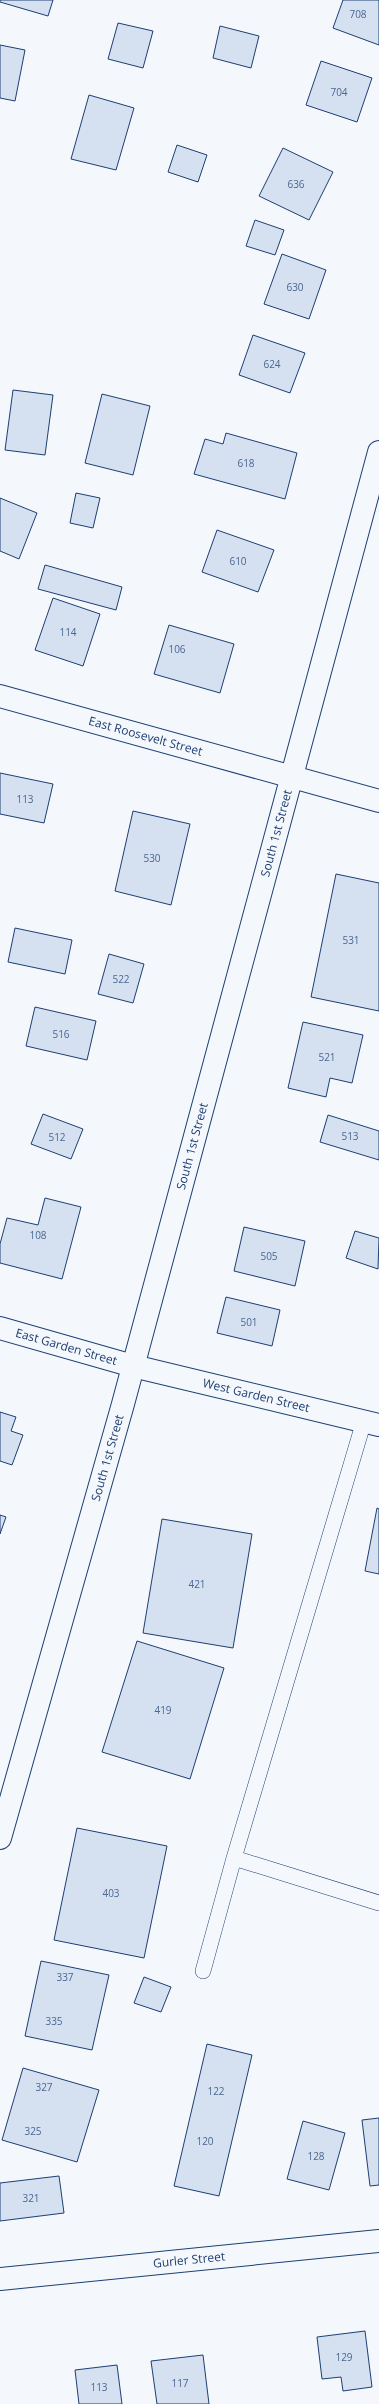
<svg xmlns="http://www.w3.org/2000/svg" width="379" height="2404" font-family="'Open Sans',sans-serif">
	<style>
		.building { fill: #d5e0f0; stroke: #1d3f73 }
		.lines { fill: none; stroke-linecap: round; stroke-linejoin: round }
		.lane-casing { stroke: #1d3f73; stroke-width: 16 }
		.street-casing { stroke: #1d3f73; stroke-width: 24 }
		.secondary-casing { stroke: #1d3f73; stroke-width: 24 }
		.lane { stroke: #f4f7fb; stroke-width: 15 }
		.street { stroke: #f4f7fb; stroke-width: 22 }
		.secondary { stroke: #f4f7fb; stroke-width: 22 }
		.labels { text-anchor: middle; stroke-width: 3; stroke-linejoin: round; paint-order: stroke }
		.number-label { font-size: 10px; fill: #4b6792 }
		.street-label { font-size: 12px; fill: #1d3f73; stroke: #f4f7fb }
	</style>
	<rect width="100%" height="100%" fill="#f4f7fb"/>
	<path class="building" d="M0,0H53L48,16L0,2Z
		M343,0H379V45L333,28Z
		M118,23L153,31L143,68L108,59Z
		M220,26L259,36L251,68L213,58Z
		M0,45L25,50L15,101L0,98Z
		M321,61L372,78L357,122L306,105Z
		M89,95L134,108L116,170L71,159Z
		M177,145L207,155L198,182L168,172Z
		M283,148L333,172L309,220L259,196Z
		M255,220L284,230L275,255L246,246Z
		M282,254L326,270L309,319L264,304Z
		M253,335L305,353L290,393L239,375Z
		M13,390L53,395L45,455L5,450Z
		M102,394L150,406L133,475L85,463Z
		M226,433L297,453L285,499L194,474L205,439L223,444Z
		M76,493L100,498L93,528L70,523Z
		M0,498L37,513L19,559L0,551Z
		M217,530L274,550L258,592L202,572Z
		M45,565L122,587L116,610L38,589Z
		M53,598L100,614L83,666L35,650Z
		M169,625L234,644L220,693L154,674Z
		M0,773L53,784L44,823L0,814Z
		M133,811L190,824L171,905L115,891Z
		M336,874L379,883V1011L311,997Z
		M15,928L72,940L65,974L8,962Z
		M109,954L144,964L133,1003L98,994Z
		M35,1007L96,1021L87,1060L26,1046Z
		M303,1022L363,1035L352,1083L330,1078L326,1097L288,1088Z
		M43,1114L83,1129L71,1159L31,1144Z
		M328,1115L379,1131V1160L320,1142Z
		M45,1198L81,1207L62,1279L0,1263V1244L7,1218L38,1225Z
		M244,1227L305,1241L295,1286L234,1271Z
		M355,1231L379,1238L378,1269L346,1258Z
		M226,1297L280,1310L272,1346L217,1333Z
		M0,1412L16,1417L11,1431L23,1435L12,1465L0,1461Z
		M377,1508L379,1509V1574L365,1571Z
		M0,1515L6,1517L0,1534Z
		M162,1519L252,1534L233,1648L143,1633Z
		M137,1641L224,1668L190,1779L102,1752Z
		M77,1828L167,1846L144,1958L54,1940Z
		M41,1961L109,1975L92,2050L25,2036Z
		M144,1977L171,1987L161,2012L134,2003Z
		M207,2044L252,2055L219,2196L174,2186Z
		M23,2068L99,2090L77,2162L2,2140Z
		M379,2118V2185L370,2186L362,2120Z
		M303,2121L345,2133L329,2190L287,2179Z
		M59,2176L64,2213L0,2221V2183Z
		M365,2331L372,2387L343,2391L341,2377L322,2379L317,2337Z
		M203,2355L209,2404H157L151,2361Z
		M117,2365L122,2404H79L75,2370Z"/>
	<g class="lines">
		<g class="lane-casing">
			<path id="lane" d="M234,1858L379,1903
				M203,1971L234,1858L364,1421"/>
		</g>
		<g class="street-casing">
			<g id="street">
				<path id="s1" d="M0,696L379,801"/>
				<path id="s2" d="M0,1328L133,1366L379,1425"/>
				<path id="s3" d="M0,2279L379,2241"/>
			</g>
		</g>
		<g class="secondary-casing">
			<g id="secondary">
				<path id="s4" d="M0,1838L123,1404L379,452"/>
			</g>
		</g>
		<use href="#lane" class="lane"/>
		<use href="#street" class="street"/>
		<use href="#secondary" class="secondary"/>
	</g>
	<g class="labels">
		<g class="number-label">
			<text x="358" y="18">708</text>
			<text x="339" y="96">704</text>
			<text x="296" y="188">636</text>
			<text x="295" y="291">630</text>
			<text x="272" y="368">624</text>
			<text x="246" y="467">618</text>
			<text x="238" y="565">610</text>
			<text x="68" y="636">114</text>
			<text x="177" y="653">106</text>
			<text x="25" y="803">113</text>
			<text x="152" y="862">530</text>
			<text x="351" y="944">531</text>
			<text x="121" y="983">522</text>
			<text x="61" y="1038">516</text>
			<text x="327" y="1061">521</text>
			<text x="350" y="1140">513</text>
			<text x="57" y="1141">512</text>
			<text x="38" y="1239">108</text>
			<text x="269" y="1260">505</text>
			<text x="249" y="1326">501</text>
			<text x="197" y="1588">421</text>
			<text x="163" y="1714">419</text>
			<text x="111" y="1897">403</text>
			<text x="65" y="1981">337</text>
			<text x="54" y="2025">335</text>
			<text x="44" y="2091">327</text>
			<text x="216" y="2095">122</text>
			<text x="33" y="2135">325</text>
			<text x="205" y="2145">120</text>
			<text x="316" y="2160">128</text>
			<text x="31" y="2202">321</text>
			<text x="344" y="2361">129</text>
			<text x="180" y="2387">117</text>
			<text x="99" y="2391">113</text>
		</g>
		<g class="street-label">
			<text dy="4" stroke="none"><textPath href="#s1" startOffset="151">East Roosevelt Street</textPath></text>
			<text dy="4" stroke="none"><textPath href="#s4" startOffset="1042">South 1st Street</textPath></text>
			<text dy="4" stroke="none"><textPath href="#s4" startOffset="718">South 1st Street</textPath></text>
			<text dy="4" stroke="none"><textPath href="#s2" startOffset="69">East Garden Street</textPath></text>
			<text dy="4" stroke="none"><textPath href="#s2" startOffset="265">West Garden Street</textPath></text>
			<text dy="4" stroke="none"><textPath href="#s4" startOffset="395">South 1st Street</textPath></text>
			<text dy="4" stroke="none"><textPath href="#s3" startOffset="190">Gurler Street</textPath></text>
		</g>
	</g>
</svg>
